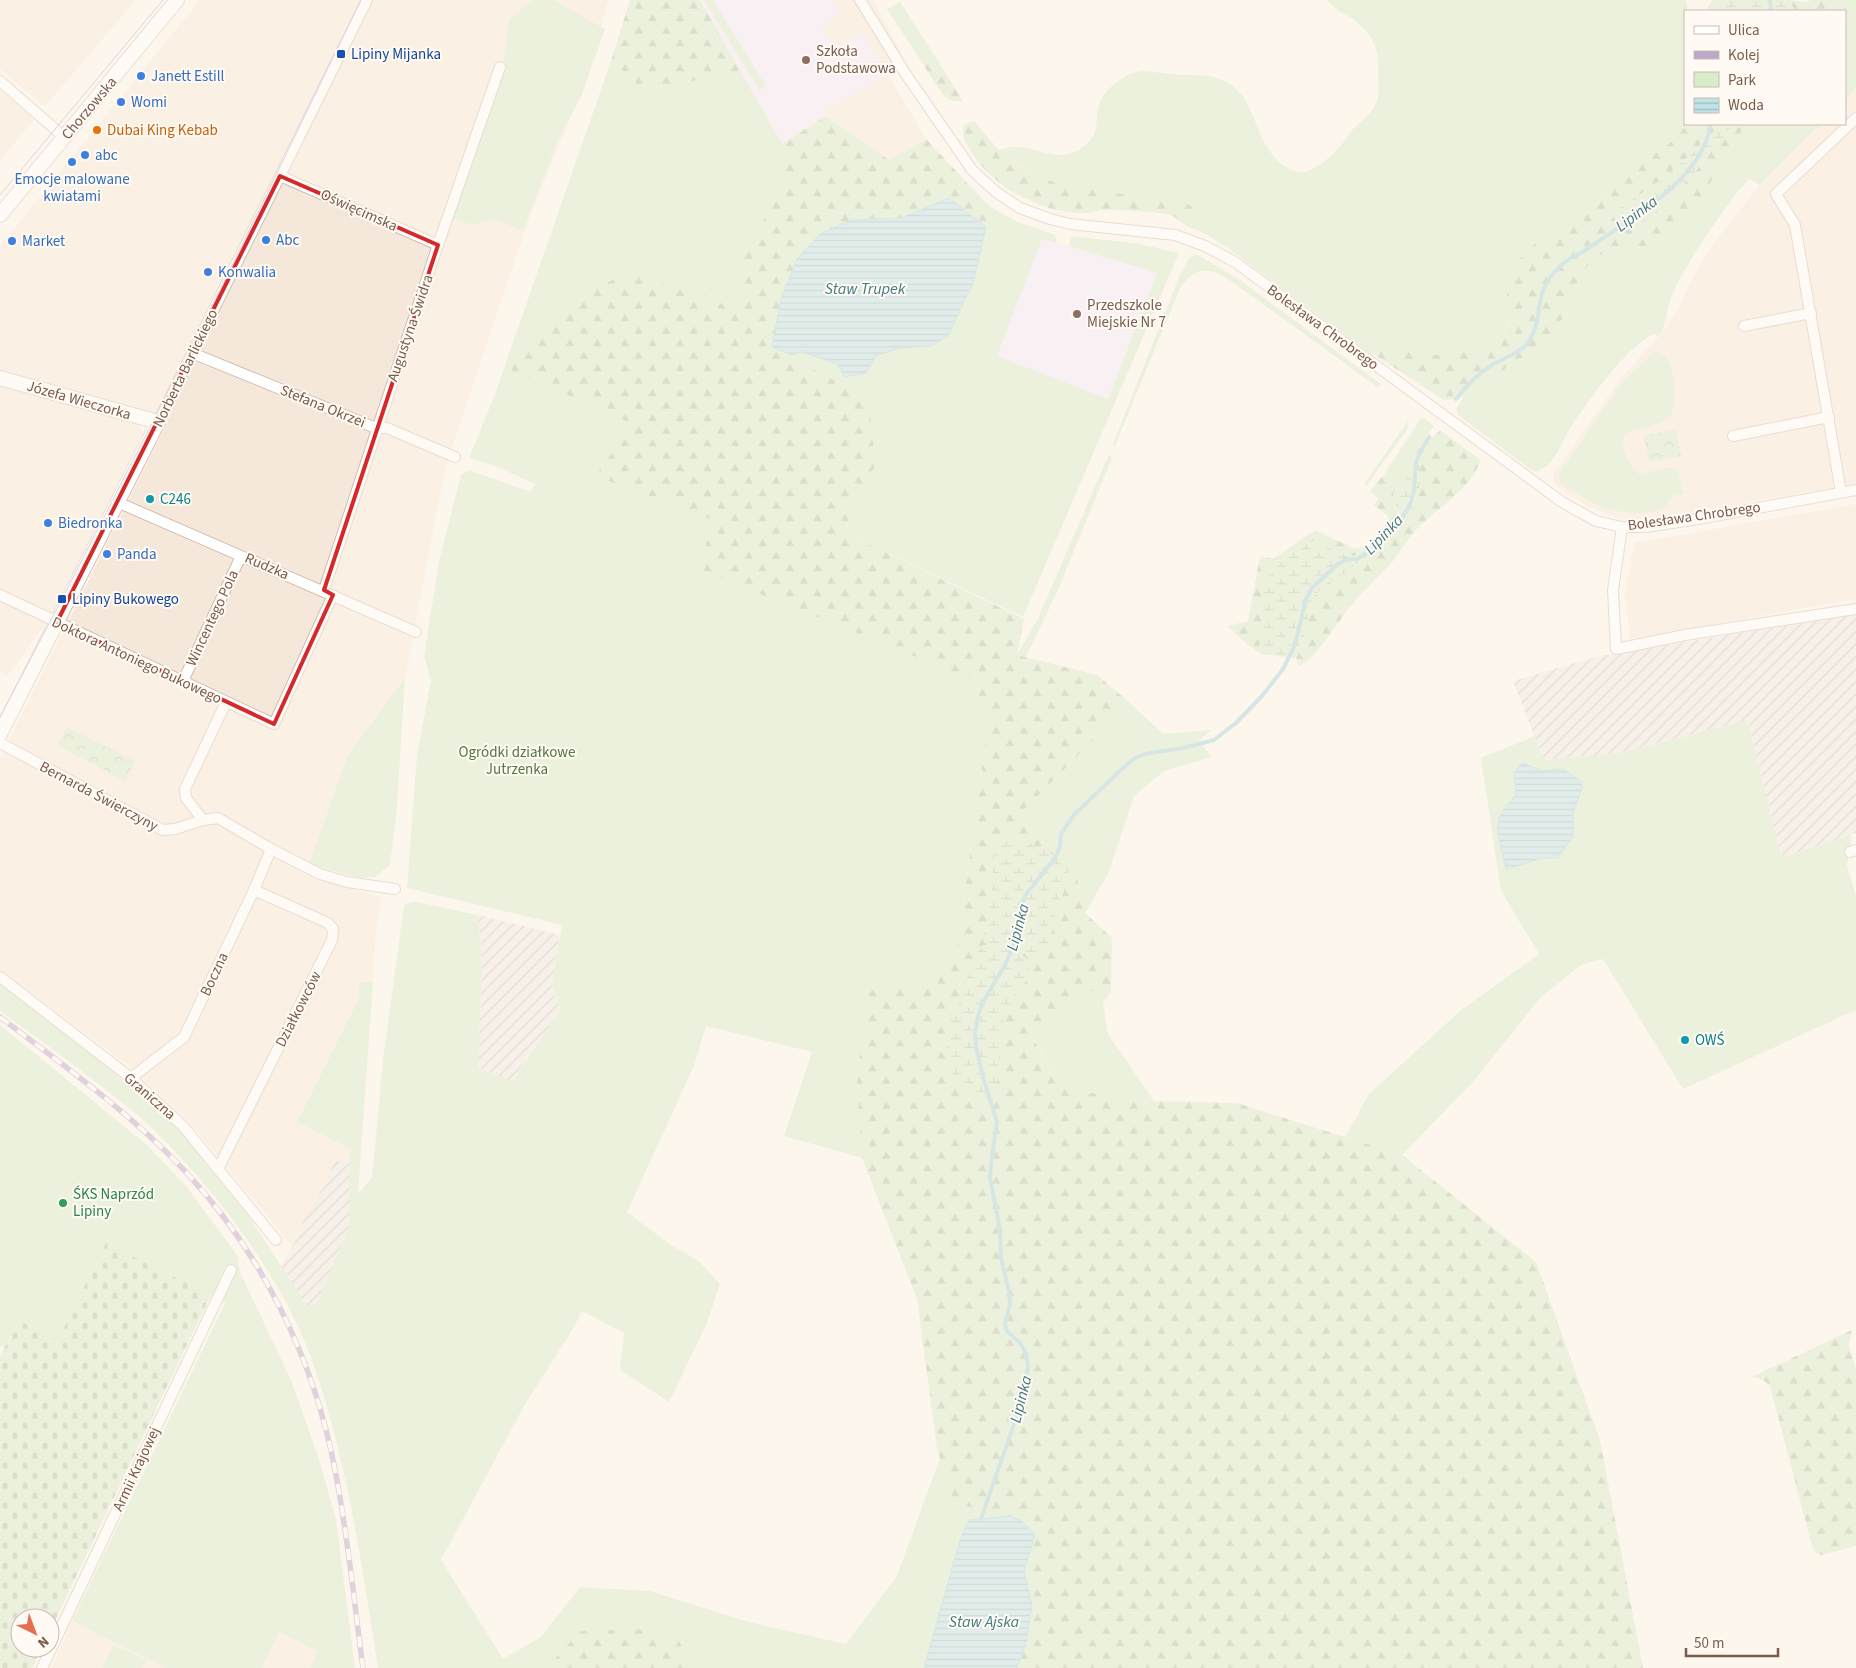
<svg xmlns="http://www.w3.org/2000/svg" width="1856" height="1668" font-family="'Source Sans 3',sans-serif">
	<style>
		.residential { fill: #f5e8da }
		.industrial { fill: url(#industrial-furrows) }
		.education { fill: #f3e8fa }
		.green { fill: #d8ecc9 }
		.forest { fill: url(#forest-firs) }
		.wetland { fill: url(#wetland-marsh) }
		.cemetery { fill: url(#cemetery-stones) }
		.park { fill: url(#park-crowns) }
		.water { fill: url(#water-rules); stroke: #a5d3da }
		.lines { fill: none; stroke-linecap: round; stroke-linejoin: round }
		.stream { stroke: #a5d3da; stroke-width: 4 }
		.street-casing { stroke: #d1beb0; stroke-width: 12 }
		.secondary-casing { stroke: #d6c0b0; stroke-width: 16 }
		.street { stroke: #fff; stroke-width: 10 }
		.secondary { stroke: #fff; stroke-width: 14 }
		.tram { stroke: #b9a8c9; stroke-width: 1 }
		.rail-casing { stroke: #b9a8c9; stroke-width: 5.5 }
		.rail { stroke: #fffaf3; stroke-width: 4; stroke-dasharray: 11; stroke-linecap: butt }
		.marked { fill: none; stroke: #d62828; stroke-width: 4; stroke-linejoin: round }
		.transit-dot { fill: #1a4fb4; stroke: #fffaf3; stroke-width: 2 }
		.education-dot { fill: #8d6e63; stroke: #fffaf3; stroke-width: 2 }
		.shop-dot { fill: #3f7fe0; stroke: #fffaf3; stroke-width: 2 }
		.food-dot { fill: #e8710a; stroke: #fffaf3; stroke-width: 2 }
		.culture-dot { fill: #0f9aa8; stroke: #fffaf3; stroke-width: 2 }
		.leisure-dot { fill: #2e9e5b; stroke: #fffaf3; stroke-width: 2 }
		.labels { text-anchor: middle; stroke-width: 4; stroke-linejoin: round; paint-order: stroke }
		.education-label { font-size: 15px; fill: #785e54; stroke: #fffaf3; text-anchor: start }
		.transit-label { font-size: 15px; fill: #164399; stroke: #fffaf3; text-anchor: start }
		.shop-label { font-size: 15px; fill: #366cbe; stroke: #fffaf3; text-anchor: start }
		.street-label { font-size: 15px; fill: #7a5c4d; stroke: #fffaf3 }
		.food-label { font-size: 15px; fill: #c56008; stroke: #fffaf3; text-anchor: start }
		.culture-label { font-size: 15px; fill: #0d838f; stroke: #fffaf3; text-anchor: start }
		.park-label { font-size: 15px; fill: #537a41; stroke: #fffaf3 }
		.leisure-label { font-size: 15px; fill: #27864d; stroke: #fffaf3; text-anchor: start }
		.water-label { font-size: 16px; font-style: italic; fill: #437c86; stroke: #fffaf3 }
	</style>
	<defs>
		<pattern id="industrial-furrows" width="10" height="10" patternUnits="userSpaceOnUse" patternTransform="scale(1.25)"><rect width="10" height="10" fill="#efe9e4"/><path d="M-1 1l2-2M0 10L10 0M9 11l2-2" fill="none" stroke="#c7c0bb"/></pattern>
		<pattern id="forest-firs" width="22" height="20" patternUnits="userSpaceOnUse" patternTransform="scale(1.25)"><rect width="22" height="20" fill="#d8ecc9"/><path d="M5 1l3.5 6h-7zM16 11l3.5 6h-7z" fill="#b4c2a5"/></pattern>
		<pattern id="wetland-marsh" width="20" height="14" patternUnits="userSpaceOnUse" patternTransform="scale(1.25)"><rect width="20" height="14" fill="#d8ecc9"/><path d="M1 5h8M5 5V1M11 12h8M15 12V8" fill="none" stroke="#b4c2a5"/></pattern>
		<pattern id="cemetery-stones" width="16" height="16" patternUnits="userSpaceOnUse" patternTransform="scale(1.25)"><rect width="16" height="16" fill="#d8ecc9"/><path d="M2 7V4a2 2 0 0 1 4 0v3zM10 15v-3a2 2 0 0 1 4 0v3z" fill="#b4c2a5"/></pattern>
		<pattern id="park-crowns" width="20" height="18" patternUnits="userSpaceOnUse" patternTransform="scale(1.25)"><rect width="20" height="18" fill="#d8ecc9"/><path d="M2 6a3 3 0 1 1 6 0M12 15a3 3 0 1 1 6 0" fill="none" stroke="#b4c2a5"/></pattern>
		<pattern id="water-rules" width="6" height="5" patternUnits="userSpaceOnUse" patternTransform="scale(1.25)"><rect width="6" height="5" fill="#bfe3e8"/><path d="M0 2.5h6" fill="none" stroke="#a0bbbe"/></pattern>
	</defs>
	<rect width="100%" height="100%" fill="#fdf6ec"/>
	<path class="residential" d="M0,0H136L46,105H42L0,69Z
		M200,0H608L599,34L567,127L530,216L449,456L442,484L405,678L348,756L306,874L345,887L381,897L375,941L373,982H359L358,1000L297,1122L351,1149L349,1162L334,1160L318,1196L302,1223L303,1226L292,1246L186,1118L126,1064L0,969V758L168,421L0,370V246Z
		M700,0H873L904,58L888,75L926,139L889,160L826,116L782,144Z
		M1856,89V483L1682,514L1631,519L1618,518L1587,506L1560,488L1553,482L1554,473L1621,378L1659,336L1677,311L1691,281L1711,247L1760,185L1821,124H1845V100Z
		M0,90L34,119L0,161Z
		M0,385L138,424L143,432L50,617L6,678L0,671Z
		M1856,504V599L1630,639L1625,592L1635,543Z
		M72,1621L165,1668H51Z
		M279,1632L318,1651L310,1668H262Z"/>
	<path class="industrial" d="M1856,614V833L1782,858L1747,720L1621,753L1544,760L1513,681L1600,656Z
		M478,915L560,935L552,983L560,1010L512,1081L478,1068L482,964Z
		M335,1160L349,1162V1225L318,1302L308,1307L281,1267L303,1227L302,1223L318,1196Z"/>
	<path class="education" d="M700,0H832L840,14L821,26L832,46L835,48L862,32L887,75L824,111L826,116L782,144Z
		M1042,238L1157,273L1108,399L997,356Z"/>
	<path class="green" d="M532,0H553L605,29L581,97L559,137L523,230L493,219L472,225L453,218L503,68L509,20Z
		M704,0H713L766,86L759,90Z
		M1327,0H1686L1688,11H1685V124H1687C1678,137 1664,149 1650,157C1640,162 1629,165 1619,170C1605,179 1606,197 1594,207C1583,217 1568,222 1555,230C1543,237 1531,246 1522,256C1516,263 1509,273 1507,282C1506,291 1510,299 1511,308C1512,321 1505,333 1494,340C1478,351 1435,358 1416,354C1407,352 1401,346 1391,347C1385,348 1379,352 1373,354L1367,351L1229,249L1207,235L1189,227L1193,223L1186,204L1059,184L1036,176L1022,168L999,150C1003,149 1007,148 1010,147C1035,144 1058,166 1083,147C1104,132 1092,117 1101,100C1108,86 1127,72 1143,71C1152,71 1160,73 1169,74C1189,76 1210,72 1228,83C1262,102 1253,160 1298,172C1311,175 1333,155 1341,145C1346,140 1349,133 1355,127C1362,120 1370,115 1375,105C1380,97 1378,85 1378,76C1379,50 1375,36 1354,20C1349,16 1343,14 1338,10C1334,8 1330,3 1327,0Z
		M1844,0H1856V89L1845,100L1846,11Z
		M900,2L935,56L917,55L887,9Z
		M611,61L644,90L741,72L782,144L781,190L745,251L736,311L707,296L634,424L595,476L716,521L695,568L971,679L989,717L956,954L934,982L866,991L857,1083L862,1158L784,1136L812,1052L706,1026L694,1066L627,1212L671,1245L699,1261L720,1284L707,1323L669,1402L620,1370L624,1333L582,1311L574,1327L524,1406L441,1560L503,1659L541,1637L580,1587L650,1591L749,1622L846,1644L897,1576L940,1458L954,1503L1009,1516L969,1520L960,1540L924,1668H378C362,1567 348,1466 315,1369C285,1280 220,1196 154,1130C144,1120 132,1111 121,1102C82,1070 41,1041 0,1011V982L101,1061L190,1140L236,1197L308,1307L318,1301L349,1225V1162L351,1149L297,1122L358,1000L359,982H373L358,1194L372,1178L383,1060L404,905L413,901L478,915L482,964L478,1068L513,1081L560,1010L552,983L562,925L407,888L417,755L431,680L424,657L439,561L461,475L469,470L531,492L535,484L495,466L469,458L495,394Z
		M1747,124H1821L1760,185L1749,179L1739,190C1715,223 1690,256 1673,293C1666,307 1668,323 1659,336L1653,334C1625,349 1593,395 1574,422C1562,439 1557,465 1536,472L1530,469L1458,415L1456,410L1464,396L1532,351L1553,332L1562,319L1584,270L1598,256L1618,246H1646L1685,224L1706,193L1717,167Z
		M989,206L1018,222L1055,235L1057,243L1042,239L997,356L1108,399L1157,273L1068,246L1072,236L1140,244L1179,253L1023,617L844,532L875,466L772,347L791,355L802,351L838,364L844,377L866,373L876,356L899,348L932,346L948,336L973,283Z
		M1194,255H1198L1240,280L1381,384L1378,388C1336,357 1295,327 1253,297C1242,289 1223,274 1210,271C1199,268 1188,277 1181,286L1114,448L1113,444L1179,277L1188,260Z
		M1656,351C1675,354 1680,402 1670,416C1665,424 1637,429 1627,432C1616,443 1629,465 1639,474L1674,467L1678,472L1684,494L1675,495L1669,499C1667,510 1658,511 1648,512C1621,515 1600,508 1577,494C1572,491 1564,488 1561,483C1557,478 1560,474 1562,469L1622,383Z
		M1422,417L1434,426L1416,452L1405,480L1397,488L1398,486L1388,470L1384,474Z
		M1408,421L1407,430L1366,486L1364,484Z
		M1109,454L1112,458L1058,590L1026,657L1017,655L1039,616Z
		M405,678L397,807L390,865L375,877L359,878L309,864L348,755Z
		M1130,703L1163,734L1211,730L1199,741L1212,757L1164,771L1134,796L1108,874L1085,913L1071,854L1016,818Z
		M1747,720L1782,858L1852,834L1847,865L1856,896V1010L1683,1089L1603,959L1581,965L1540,998L1472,1083L1402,1155L1345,1137L1369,1094L1461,1010L1539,954L1501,891L1481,758L1535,736L1544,760L1621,753Z
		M1083,991L1111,992L1103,1002L1108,1034L1154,1101L1142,1103L1061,1087L1034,1039Z
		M0,1025L147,1145L186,1186L238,1256L240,1272L291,1380L318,1456L336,1519L355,1668H310L318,1651L279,1632L262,1668H165L72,1621L225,1303L211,1295L58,1340L20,1321L4,1347L0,1346Z
		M113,1645L146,1660L142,1668H102Z"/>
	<path class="forest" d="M630,0H700L741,72L644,90L611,61Z
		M1790,0L1806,2L1811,0H1844L1847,17L1845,53V11H1794Z
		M917,55L935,56L963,101C954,102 948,100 942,94Z
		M826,116L889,160L926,139L989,206L986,227L949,198L901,218L850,220L772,347L869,399L875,466L844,532L1024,619L1017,655L1097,675L1130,703L1016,818L1071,854L1085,913L1112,938L1111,992L1083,991L1034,1040L1061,1087L1142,1103L1154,1101L1237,1103L1402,1155L1536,1262L1600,1440L1643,1668H1017L1026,1643L1032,1605L1024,1571L1035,1535L1021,1520L954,1503L937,1449L917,1299L862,1158L857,1083L866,991L934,982L956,954L989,717L971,679L695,568L716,521L595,476L633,424L509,369L566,305L627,272L707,296L736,311L745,251L781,190L782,144Z
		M974,121L999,150L1021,168L1036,176L1059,184L1186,204L1197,208L1196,217L1189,227C1182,224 1177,217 1170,215C1162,212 1109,209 1101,210C1096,211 1092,213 1086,213C1045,214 997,190 974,156C968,147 960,136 964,125Z
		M1687,124H1722L1673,171L1634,199L1619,207L1655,216L1705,160L1730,124H1747L1717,167L1706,193L1678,234L1662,244L1646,246H1618L1598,256L1584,270L1562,319L1553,332L1532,351L1464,396L1456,399L1444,400L1373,354C1379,352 1385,348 1391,347C1401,346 1407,352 1416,354C1435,358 1478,351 1494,340C1523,321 1503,305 1507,282C1509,273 1516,263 1522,256C1531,246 1543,236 1555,230C1568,222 1583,217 1594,207C1607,197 1604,179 1619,170C1629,165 1640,162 1650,157C1664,149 1678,137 1687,124Z
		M1440,430L1478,458L1480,460C1474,488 1434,510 1416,530C1407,540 1401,551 1393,561C1380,576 1366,588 1353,603C1341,617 1314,662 1298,666L1296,658L1301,649L1313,597L1327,583L1354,568L1357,563L1376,551L1396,529L1412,506L1417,494L1421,457L1432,438Z
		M1388,470L1394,471C1404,482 1392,490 1393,502C1394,505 1396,510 1398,514C1393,528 1368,556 1352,556C1342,556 1328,546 1319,542L1313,541L1307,544L1281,562L1263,623L1259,650L1261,654L1248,645L1227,626L1248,621L1260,556L1273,559L1315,530L1353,548L1369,547L1390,518L1374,505L1379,499L1370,491Z
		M1852,1330L1849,1346L1856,1370V1546L1822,1555L1818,1554L1813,1550L1770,1386L1762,1379L1751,1377Z
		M644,1629L677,1637L686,1655L703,1668H547L580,1631Z"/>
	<path class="wetland" d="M1713,0H1790L1794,11H1706Z
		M1722,124H1730L1728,132L1663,209L1649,219L1622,231L1616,225L1614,216C1618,204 1633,200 1643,193C1672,172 1697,149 1722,124Z
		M1428,435L1432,438L1421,457L1419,488L1412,506L1405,518L1376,551L1357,563L1350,571L1327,583L1313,597L1301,649L1296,658L1261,654L1259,650L1263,623V598L1266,582L1269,575L1281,562L1299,548L1313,541L1319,542C1327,546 1343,555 1352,556C1368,556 1388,531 1396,518L1398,513L1393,500L1395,493L1397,488L1405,480L1416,452Z
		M1003,836C1010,836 1039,846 1046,850C1054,855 1053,858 1064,859L1066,865L1068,881L1055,913L1051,941L1046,948L1038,954H1022L1028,961C1031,984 1018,987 1010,1006C1007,1012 1005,1021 1002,1028C995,1053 1003,1080 991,1104L956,1086C936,1049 953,1015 967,979C971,971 973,962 976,954L983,945H992L985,939L984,933L987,924L992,893L994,847Z"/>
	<path class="cemetery" d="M106,1243L211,1295L50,1631V1618H20V1648H42L32,1668H0V1355L20,1321L58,1340Z"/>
	<path class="park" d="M1676,430L1681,456L1649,462L1644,435Z
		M67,727L135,761L125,781L57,745Z"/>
	<path class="water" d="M949,198L986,227L973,283L948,336L932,346L899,348L876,356L866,373L844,377L838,364L802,352L792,355L772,347L781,299L797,259L820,234L850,220L901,218Z
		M1522,763L1543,771L1563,769L1582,782V788L1573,814V836L1558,858H1542L1506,870L1497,830L1500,816L1516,794L1514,773Z
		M1009,1516L1021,1520L1035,1535L1024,1571L1032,1605L1026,1643L1017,1668H924L960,1540L969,1520Z"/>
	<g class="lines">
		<path class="stream" d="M1770,0L1771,11
			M1456,399C1466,387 1476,375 1489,367C1500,359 1517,355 1526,345C1540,326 1536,318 1541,298C1544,279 1563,260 1581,253C1623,223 1705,180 1710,124
			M981,1519L1024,1395L1028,1366L1026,1353L1020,1343L1007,1331L1005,1325L1010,1303L1009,1291L1001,1258L1000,1230L990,1178L992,1156L997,1122L984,1081L976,1047L975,1034L978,1016L983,1002L1006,963L1016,939L1021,905L1027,893L1055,858L1060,847L1061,834L1074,815L1124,767L1135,758L1145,754L1183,748L1214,740L1236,723L1262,696L1283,669L1295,645L1306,599L1312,588L1338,564L1345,560L1357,559L1373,549L1403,517L1411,502L1414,490L1416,462L1421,451L1429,437"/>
		<g class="street-casing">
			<path id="street" d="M860,0L905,73L972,170L996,192L1020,208L1050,219L1070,224L1175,235L1205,246L1235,262L1562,502L1596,521L1622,527H1646L1698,519L1856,490
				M0,81L64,137
				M280,176L438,245
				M1744,326L1811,313
				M192,353L376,428H387L455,457
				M158,422L367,0
				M1733,436L1829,417
				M1841,492L1795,225L1776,194L1856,118
				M117,502L416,632
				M1622,527L1613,590L1616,649L1685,635L1856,609
				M324,590L438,245L500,67
				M0,595L274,724L333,595
				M183,681L241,556
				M0,743L163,830L175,829L203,820L218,818L271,849L320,874L347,882L395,889
				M203,820L186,798L185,789L226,702
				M1850,852L1856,850
				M0,977L131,1078L183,1126L276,1240
				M131,1078L184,1037L254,890L271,849
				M219,1167L332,940L333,929L328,923L254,890
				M42,1668L231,1270"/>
		</g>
		<g class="secondary-casing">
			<path id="secondary" d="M0,215L177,0
				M0,378L158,422L0,734"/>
		</g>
		<use href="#street" class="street"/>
		<use href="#secondary" class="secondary"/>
		<path class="tram" d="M0,195L163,0
			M0,717L62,599L224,282L361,0"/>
		<g class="rail-casing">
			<path id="rail" d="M0,1017C63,1065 129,1112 184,1170C261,1252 314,1358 335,1470C348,1535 354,1602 363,1668"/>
		</g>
		<use href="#rail" class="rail"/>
	</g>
	<path d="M0 0H1856V1668H0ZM280,176L438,245L324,590L333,595L274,724L57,622Z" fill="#fdf6ec" fill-opacity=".55" fill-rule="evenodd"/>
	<path class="marked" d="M280,176L438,245L324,590L333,595L274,724L57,622Z"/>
	<g class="transit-dot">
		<rect x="336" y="49" width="10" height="10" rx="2.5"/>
		<rect x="57" y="594" width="10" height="10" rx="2.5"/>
	</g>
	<g class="education-dot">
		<circle cx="806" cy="60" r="5"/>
		<circle cx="1077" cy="314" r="5"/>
	</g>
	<g class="shop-dot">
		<circle cx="141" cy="76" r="5"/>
		<circle cx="121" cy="102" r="5"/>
		<circle cx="85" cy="155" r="5"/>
		<circle cx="72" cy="162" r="5"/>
		<circle cx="266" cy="240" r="5"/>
		<circle cx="12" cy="241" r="5"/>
		<circle cx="208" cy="272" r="5"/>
		<circle cx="48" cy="523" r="5"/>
		<circle cx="107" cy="554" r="5"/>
	</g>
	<circle class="food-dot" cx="97" cy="130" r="5"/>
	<g class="culture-dot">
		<circle cx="150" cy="499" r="5"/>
		<circle cx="1685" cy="1040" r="5"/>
	</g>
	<circle class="leisure-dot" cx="63" cy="1203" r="5"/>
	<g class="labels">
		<g class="education-label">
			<text x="816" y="56">Szkoła<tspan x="816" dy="17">Podstawowa</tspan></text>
			<text x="1087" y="310">Przedszkole<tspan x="1087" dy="17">Miejskie Nr 7</tspan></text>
		</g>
		<g class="transit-label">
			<text x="351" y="59">Lipiny Mijanka</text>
			<text x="72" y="604">Lipiny Bukowego</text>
		</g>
		<g class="shop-label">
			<text x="151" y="81">Janett Estill</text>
			<text x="131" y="107">Womi</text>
			<text x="95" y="160">abc</text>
			<text x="72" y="184" text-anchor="middle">Emocje malowane<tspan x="72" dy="17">kwiatami</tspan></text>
			<text x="276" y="245">Abc</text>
			<text x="22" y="246">Market</text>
			<text x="218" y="277">Konwalia</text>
			<text x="58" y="528">Biedronka</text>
			<text x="117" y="559">Panda</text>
		</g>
		<g class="street-label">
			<text transform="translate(89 108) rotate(-50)" y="5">Chorzowska</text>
			<text transform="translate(359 210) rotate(24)" y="5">Oświęcimska</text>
			<text transform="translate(1323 327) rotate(36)" y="5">Bolesława Chrobrego</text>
			<text transform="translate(410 328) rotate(-71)" y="5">Augustyna Świdra</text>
			<text transform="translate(185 368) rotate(-64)" y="5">Norberta Barlickiego</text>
			<text transform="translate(79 400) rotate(16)" y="5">Józefa Wieczorka</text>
			<text transform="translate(323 406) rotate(22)" y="5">Stefana Okrzei</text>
			<text transform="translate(1694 516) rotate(-8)" y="5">Bolesława Chrobrego</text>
			<text transform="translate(267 566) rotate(23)" y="5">Rudzka</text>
			<text transform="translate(212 618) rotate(-65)" y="5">Wincentego Pola</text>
			<text transform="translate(137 660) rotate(25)" y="5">Doktora Antoniego Bukowego</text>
			<text transform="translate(99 796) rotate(28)" y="5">Bernarda Świerczyny</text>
			<text transform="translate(214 974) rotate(-65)" y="5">Boczna</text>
			<text transform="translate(298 1009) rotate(-63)" y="5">Działkowców</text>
			<text transform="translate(150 1096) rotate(41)" y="5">Graniczna</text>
			<text transform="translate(136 1469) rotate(-65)" y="5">Armii Krajowej</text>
		</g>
		<g class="food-label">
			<text x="107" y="135">Dubai King Kebab</text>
		</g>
		<g class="culture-label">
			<text x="160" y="504">C246</text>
			<text x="1695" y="1045">OWŚ</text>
		</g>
		<g class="park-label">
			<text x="517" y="757">Ogródki działkowe<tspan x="517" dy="17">Jutrzenka</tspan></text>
		</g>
		<g class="leisure-label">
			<text x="73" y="1199">ŚKS Naprzód<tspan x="73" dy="17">Lipiny</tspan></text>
		</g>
		<g class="water-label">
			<text transform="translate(1636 213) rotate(-37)" y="6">Lipinka</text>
			<text x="865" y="294">Staw Trupek</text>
			<text transform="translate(1383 534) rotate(-46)" y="6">Lipinka</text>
			<text transform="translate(1017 927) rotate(-75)" y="6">Lipinka</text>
			<text transform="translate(1020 1399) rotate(-76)" y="6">Lipinka</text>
			<text x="984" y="1627">Staw Ajska</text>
		</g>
	</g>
	<rect x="1684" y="10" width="162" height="115" fill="#fffaf3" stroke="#cabbb1"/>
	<rect x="1694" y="26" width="25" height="8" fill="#ffffff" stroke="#cabbb1"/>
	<text x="1728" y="35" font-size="15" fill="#7a5c4d">Ulica</text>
	<rect x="1694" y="51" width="25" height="8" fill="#b9a8c9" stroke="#cabbb1"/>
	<text x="1728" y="60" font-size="15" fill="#7a5c4d">Kolej</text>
	<rect x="1694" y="72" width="25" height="15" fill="#d8ecc9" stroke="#cabbb1"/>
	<text x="1728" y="85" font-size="15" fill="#7a5c4d">Park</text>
	<rect x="1694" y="98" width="25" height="15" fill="url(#water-rules)" stroke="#cabbb1"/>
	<text x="1728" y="110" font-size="15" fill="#7a5c4d">Woda</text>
	<g transform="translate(35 1633) rotate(138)"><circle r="24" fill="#fffaf3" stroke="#cabbb1"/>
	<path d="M0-4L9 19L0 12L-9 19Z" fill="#e76f51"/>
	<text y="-8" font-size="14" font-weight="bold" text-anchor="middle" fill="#7a5c4d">N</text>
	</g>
	<path d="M1686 1648v8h92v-8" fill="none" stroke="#7a5c4d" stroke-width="2.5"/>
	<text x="1694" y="1648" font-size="15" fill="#7a5c4d" stroke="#fffaf3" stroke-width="4" paint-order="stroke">50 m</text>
</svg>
